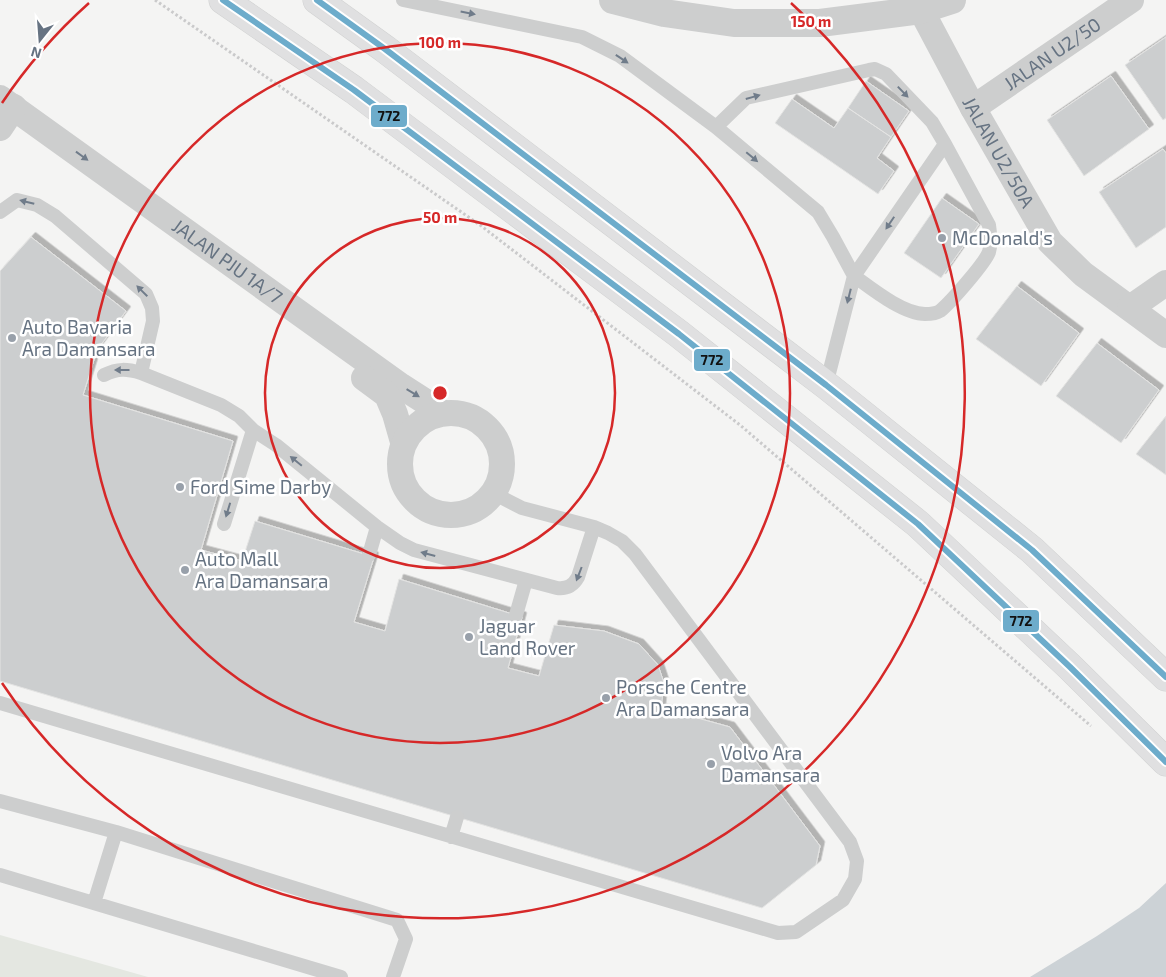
<svg xmlns="http://www.w3.org/2000/svg" width="1166" height="977" font-family="'Exo 2',sans-serif">
	<style>
		.green { fill: #e4e7e1 }
		.water { fill: #ccd2d6 }
		.building { fill: #cccecf; stroke: #e4e4e3; filter: url(#shadow) }
		.lines { fill: none; stroke-linecap: round; stroke-linejoin: round }
		.primary-casing { stroke: #d0d1d1; stroke-width: 29 }
		.path { stroke: #cacacb; stroke-width: 3; stroke-dasharray: 2.5 2.5; stroke-linecap: butt }
		.service { stroke: #cdcece; stroke-width: 14 }
		.minor { stroke: #cdcece; stroke-width: 26 }
		.tertiary { stroke: #cdcece; stroke-width: 28 }
		.primary { stroke: #e0e0e1; stroke-width: 28 }
		.bus-1-casing { stroke: #fff; stroke-width: 10 }
		.bus-1 { stroke: #6daccb; stroke-width: 6 }
		.oneway { fill: #707c8a }
		.ring { fill: none; stroke: #d62828; stroke-width: 2.5 }
		.poi-dot { fill: #98a0aa; stroke: #fff; stroke-width: 2 }
		.labels { text-anchor: middle; stroke-width: 5; stroke-linejoin: round; paint-order: stroke }
		.street-label { font-size: 19px; fill: #667382; stroke: #fff }
		.poi-label { font-size: 19px; fill: #667382; stroke: #fff; text-anchor: start }
		.centre { fill: #d62828; stroke: #fff; stroke-width: 2.5 }
		.ring-label { font-size: 15px; text-anchor: middle; font-weight: bold; fill: #d62828; stroke: #fff; stroke-width: 5; stroke-linejoin: round; paint-order: stroke }
		.line-badge { stroke: #fff; stroke-width: 2 }
		.pale-badge-label { font-size: 14px; text-anchor: middle; font-weight: bold; fill: #111 }
	</style>
	<defs>
		<filter id="shadow"><feDropShadow dx="4.5" dy="-4.5" stdDeviation="0" flood-color="#0004"/></filter>
	</defs>
	<rect width="100%" height="100%" fill="#f4f4f3"/>
	<path class="green" d="M0,935L148,977H0Z"/>
	<path class="water" d="M1166,883V977H1030L1097,936L1139,908Z"/>
	<path class="building" d="M1166,37V118L1163,120L1125,65Z
		M1111,76L1149,129L1084,176L1047,120Z
		M866,81L909,111L891,137L848,108Z
		M792,99L834,128L848,108L891,137L877,158L894,171L878,194L775,123Z
		M1163,149L1166,153V227L1136,248L1099,192Z
		M942,198L979,224L941,278L904,253Z
		M31,237L126,311L97,350L83,395L233,441L201,550L242,561L255,521L374,557L354,622L385,631L399,579L522,617L508,668L539,676L554,625L604,631L639,644L658,665L664,683L661,708L730,727L820,846L816,865L762,908L0,681V271Z
		M1017,286L1079,333L1041,386L976,339Z
		M1097,343L1159,390L1121,443L1056,396Z
		M1166,416V475L1136,454Z"/>
	<g class="lines">
		<g class="primary-casing">
			<path id="primary" d="M223,0L354,90L679,334L918,524L1070,667L1166,762
				M317,0L385,49L826,385L1032,550L1166,677"/>
		</g>
		<path class="path" d="M155,0L480,225L740,425L1091,726"/>
		<path class="service" d="M403,0L582,37L620,56L716,127L818,212L833,237L854,276L826,385
			M716,127L746,98L869,70L875,69L886,74L932,122L945,144L854,276C872,289 903,314 925,314C929,314 937,313 940,311C950,303 985,263 989,252C992,243 990,234 989,225L945,144
			M0,212L17,200L37,205L55,216L146,294L152,308L153,321L141,373L221,405L239,416L253,430L276,445L377,527L400,543L414,550L557,588C567,589 573,586 578,577L594,527
			M104,375C118,368 127,369 141,373
			M224,524L253,430
			M369,555L377,527
			M516,615L526,580
			M0,703L778,933L796,932L843,900L855,879L857,861L850,842L635,554L622,541L608,533L594,527L522,508L493,493
			M0,801L116,832
			M451,837L457,817
			M0,875L341,977
			M94,903L116,832L397,920L406,939L393,977"/>
		<g class="minor">
			<path id="s1" d="M921,10L973,108L1050,242L1083,274L1166,335"/>
			<path id="s2" d="M0,98L401,386L443,413"/>
			<path id="s3" d="M973,108L1131,0"/>
			<path d="M0,128L14,107"/>
			<path d="M1130,308L1166,283"/>
			<path d="M364,378L387,395L395,414L403,442"/>
			<circle cx="451" cy="464" r="51"/>
		</g>
		<path class="tertiary" d="M613,0L664,13L734,23H820L921,10L952,0"/>
		<use href="#primary" class="primary"/>
		<g class="bus-1-casing">
			<path id="bus-1" d="M223,0L354,90L679,334L918,524L1070,667L1166,762
				M317,0L385,49L826,385L1032,550L1166,677"/>
		</g>
		<use href="#bus-1" class="bus-1"/>
	</g>
	<defs><path id="oneway-solid" d="M-6-.8H1V-3.2L6.5 0L1 3.2V.8H-6Z" transform="scale(1.25)"/></defs>
	<g class="oneway">
		<use href="#oneway-solid" transform="translate(468 13) rotate(11)"/>
		<use href="#oneway-solid" transform="translate(622 59) rotate(34)"/>
		<use href="#oneway-solid" transform="translate(903 92) rotate(46)"/>
		<use href="#oneway-solid" transform="translate(753 97) rotate(-16)"/>
		<use href="#oneway-solid" transform="translate(82 156) rotate(36)"/>
		<use href="#oneway-solid" transform="translate(752 157) rotate(40)"/>
		<use href="#oneway-solid" transform="translate(27 202) rotate(-166)"/>
		<use href="#oneway-solid" transform="translate(890 223) rotate(124)"/>
		<use href="#oneway-solid" transform="translate(142 291) rotate(-135)"/>
		<use href="#oneway-solid" transform="translate(849 296) rotate(104)"/>
		<use href="#oneway-solid" transform="translate(122 370) rotate(-180)"/>
		<use href="#oneway-solid" transform="translate(413 393) rotate(31)"/>
		<use href="#oneway-solid" transform="translate(296 461) rotate(-141)"/>
		<use href="#oneway-solid" transform="translate(228 510) rotate(107)"/>
		<use href="#oneway-solid" transform="translate(428 554) rotate(-165)"/>
		<use href="#oneway-solid" transform="translate(579 574) rotate(111)"/>
	</g>
	<g class="ring">
		<circle cx="440" cy="393" r="175"/>
		<circle cx="440" cy="393" r="350"/>
		<path d="M2 103A525 525 0 0 1 89 3M791 3A525 525 0 1 1 2 683"/>
	</g>
	<g class="poi-dot">
		<circle cx="942" cy="238" r="5"/>
		<circle cx="12" cy="338" r="5"/>
		<circle cx="180" cy="487" r="5"/>
		<circle cx="185" cy="570" r="5"/>
		<circle cx="469" cy="637" r="5"/>
		<circle cx="606" cy="698" r="5"/>
		<circle cx="711" cy="764" r="5"/>
	</g>
	<g class="labels">
		<g class="street-label">
			<text dy="7" stroke="none"><textPath href="#s3" startOffset="96">JALAN U2/50</textPath></text>
			<text dy="7" stroke="none"><textPath href="#s1" startOffset="162">JALAN U2/50A</textPath></text>
			<text dy="7" stroke="none"><textPath href="#s2" startOffset="280">JALAN PJU 1A/7</textPath></text>
		</g>
		<g class="poi-label">
			<text x="952" y="245">McDonald's</text>
			<text x="22" y="334">Auto Bavaria<tspan x="22" dy="22">Ara Damansara</tspan></text>
			<text x="190" y="494">Ford Sime Darby</text>
			<text x="195" y="566">Auto Mall<tspan x="195" dy="22">Ara Damansara</tspan></text>
			<text x="479" y="633">Jaguar<tspan x="479" dy="22">Land Rover</tspan></text>
			<text x="616" y="694">Porsche Centre<tspan x="616" dy="22">Ara Damansara</tspan></text>
			<text x="721" y="760">Volvo Ara<tspan x="721" dy="22">Damansara</tspan></text>
		</g>
	</g>
	<circle cx="440" cy="393" r="8" class="centre"/>
	<g class="ring-label">
		<text x="811" y="27">150 m</text>
		<text x="440" y="48">100 m</text>
		<text x="440" y="223">50 m</text>
	</g>
	<g class="line-badge">
		<rect x="370" y="104" width="38" height="24" rx="5" fill="#6daccb"/>
		<rect x="693" y="348" width="38" height="24" rx="5" fill="#6daccb"/>
		<rect x="1002" y="609" width="38" height="24" rx="5" fill="#6daccb"/>
	</g>
	<g class="pale-badge-label">
		<text x="389" y="121">772</text>
		<text x="712" y="365">772</text>
		<text x="1021" y="626">772</text>
	</g>
	<g transform="translate(40 40) rotate(197)" stroke="#ffffff" stroke-width="4" paint-order="stroke">
	<path d="M0-4L9 19L0 12L-9 19Z" fill="#667382"/>
	<text y="-8" font-size="14" font-weight="bold" text-anchor="middle" fill="#667382">N</text>
	</g>
</svg>
